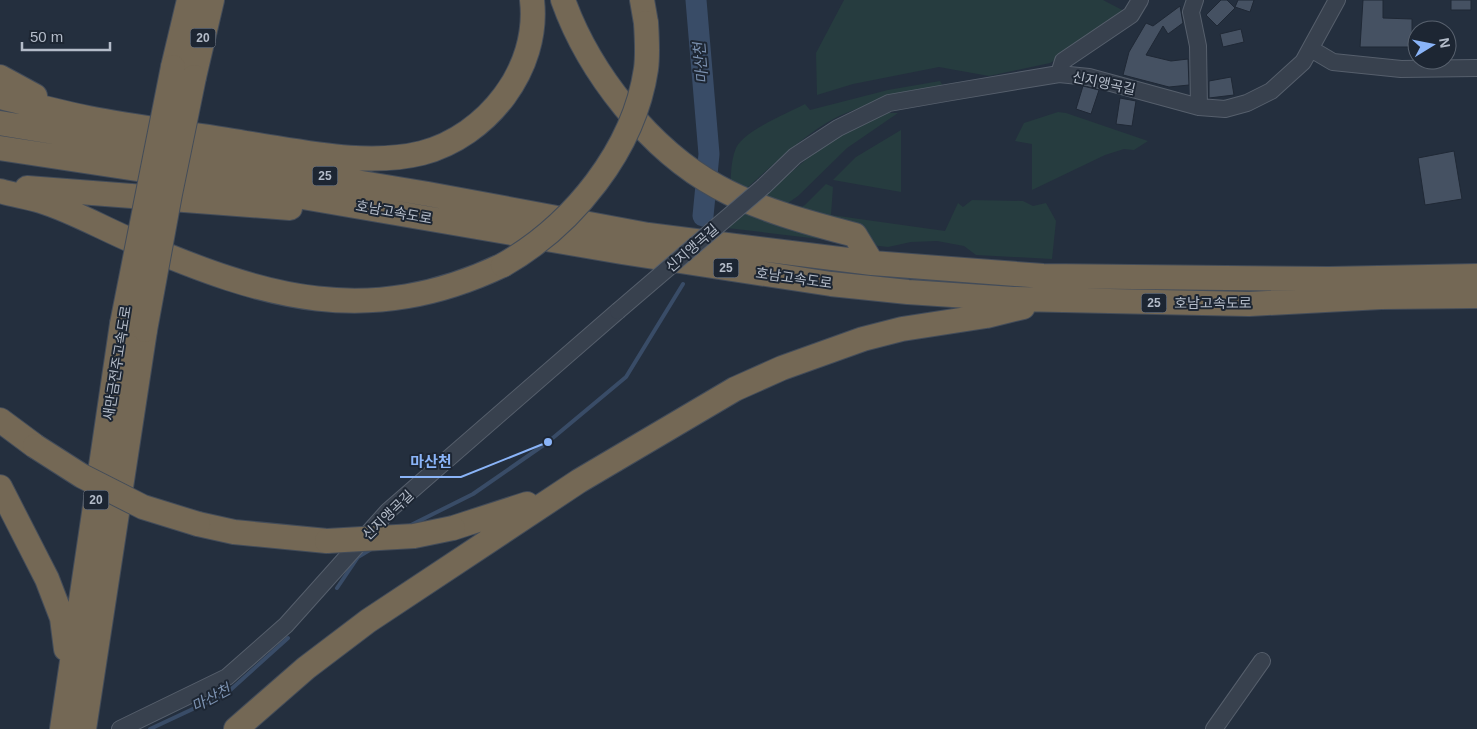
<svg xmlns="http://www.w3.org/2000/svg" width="1477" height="729" font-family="Helvetica,'Noto Sans KR',sans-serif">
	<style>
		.green { fill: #263c3f }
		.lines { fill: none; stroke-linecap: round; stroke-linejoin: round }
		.stream { stroke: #394c67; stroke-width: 4 }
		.river { stroke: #394c67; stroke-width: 21 }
		.building { fill: #455162; stroke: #1f2835 }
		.minor-casing { stroke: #565f6c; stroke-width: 18 }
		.highway-casing { stroke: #434c59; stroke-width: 26 }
		.minor { stroke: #38414e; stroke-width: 16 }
		.highway { stroke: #746855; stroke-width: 24 }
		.minor-bridge-casing { stroke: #565f6c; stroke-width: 18; stroke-linecap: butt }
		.highway-bridge-casing { stroke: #434c59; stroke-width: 26; stroke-linecap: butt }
		.minor-bridge { stroke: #38414e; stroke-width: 16 }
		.highway-bridge { stroke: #746855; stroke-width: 24 }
		.labels { text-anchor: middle; stroke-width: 4; stroke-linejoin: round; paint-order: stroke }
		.shield { fill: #1d2633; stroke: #878f9c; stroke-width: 1 }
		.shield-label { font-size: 12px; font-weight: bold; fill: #b4bcc9 }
		.street-label { font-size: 14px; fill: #b4bcc9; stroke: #1d2633 }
		.water-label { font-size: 15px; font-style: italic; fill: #7c92b1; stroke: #1d2633 }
		.leader { fill: none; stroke: #8ab4f8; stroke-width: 2 }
		.callout-dot { fill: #8ab4f8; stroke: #1d2633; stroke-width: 2 }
		.callout-label { font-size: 15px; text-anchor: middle; font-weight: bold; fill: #8ab4f8; stroke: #1d2633; stroke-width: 4; stroke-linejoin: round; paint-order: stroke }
	</style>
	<rect width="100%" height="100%" fill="#242f3e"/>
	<path class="green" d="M844,0H1103L1126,12L1099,33L1050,63L989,76L939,67L853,84L817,95L816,53Z
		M940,81L943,86C907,94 871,101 837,117C799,137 768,171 735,198L730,195C731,181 730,162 736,148C745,130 786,114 805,104L810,110L888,90Z
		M1058,112L1066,113L1148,141L1134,150L1124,149L1105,155L1032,190V144L1015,141L1024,123Z
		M886,113H898L847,148L798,196L785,205L762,203L766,194L824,144L851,129Z
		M901,130V192L833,180L856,157Z
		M826,184L833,187L831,215L945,231L958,203L963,207L972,200L1023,201L1033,206L1046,203L1056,221L1052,259L976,255L964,246L937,241L911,242L888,247L727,228L746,212L785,215L805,205Z"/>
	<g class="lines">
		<path class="stream" d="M407,527L473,494L548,442L626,377L683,284
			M337,588L358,557L373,548
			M150,729L227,693L288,638"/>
		<path class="river" d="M696,0L709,154L703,216"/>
	</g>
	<path class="building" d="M1221,0H1227L1235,8L1217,26L1206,15Z
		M1238,0H1254L1250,12L1235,7Z
		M1363,0H1383V18L1412,19V47H1360Z
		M1451,0H1471V10H1451Z
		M1180,6L1183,23L1168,34L1163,26L1146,55L1171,61L1188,59L1189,85L1169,87L1123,75L1129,52L1146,23L1153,26Z
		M1241,29L1244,42L1223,47L1220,34Z
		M1231,77L1234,95L1209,98V81Z
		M1083,86L1099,90L1091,114L1076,109Z
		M1120,98L1136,101L1132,126L1116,124Z
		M1454,151L1462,199L1425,205L1418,158Z"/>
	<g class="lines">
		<g class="minor-casing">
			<path id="minor" d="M1195,0L1191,12L1198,46L1199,107
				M1311,49L1333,62L1401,69L1477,68
				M1059,74L1063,61L1131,15L1140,0
				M764,186L795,156L838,128L889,103L946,93L1059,74L1089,77L1199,107L1225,109L1247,103L1271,91L1303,62L1337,0
				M120,729L227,677L286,625L388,511L618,311
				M1214,729L1262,661"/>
		</g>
		<g class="highway-casing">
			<path id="highway" d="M563,0C589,73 650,150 718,187C760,210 809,223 855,235L872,263
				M642,0L646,23
				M173,67L189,0
				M0,77L35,96
				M194,77L212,0
				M0,97C29,104 59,112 88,118C140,128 193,134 245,143C300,151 366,167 422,153C487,136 540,69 532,0
				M0,123L428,194L648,235L872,263L1043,276L1329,279L1477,276
				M0,148L170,174L622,252L831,284L908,292L1013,299L1249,304L1381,297L1477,296
				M27,188L290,208
				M0,191C13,195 28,197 41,201C73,211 104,229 135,242C265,298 368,329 503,265
				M0,420L35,446
				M0,487L47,579L62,618L66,649
				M198,524L234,532L327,541
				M453,528L527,504
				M62,729L122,324
				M84,729L145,330
				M236,729L306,668L368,621L579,481L735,389L782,368L863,339L902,329L986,316L1023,307"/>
		</g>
		<use href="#minor" class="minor"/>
		<use href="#highway" class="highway"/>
		<g class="minor-bridge-casing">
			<path id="minor-bridge" d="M618,311L764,186"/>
		</g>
		<g class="highway-bridge-casing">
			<path id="highway-bridge" d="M503,265C573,225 634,150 646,69C648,54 647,39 646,23
				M122,324L173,67
				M145,330L170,194L194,77
				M35,446L82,476L143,507L198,524
				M327,541L414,536L453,528"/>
		</g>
		<use href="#minor-bridge" class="minor-bridge"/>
		<use href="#highway-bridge" class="highway-bridge"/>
	</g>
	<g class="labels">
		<g class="shield">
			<rect x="190.5" y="28.5" width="25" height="19" rx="4"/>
			<rect x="312.5" y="166.5" width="25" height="19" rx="4"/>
			<rect x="713.5" y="258.5" width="25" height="19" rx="4"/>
			<rect x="1141.5" y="293.5" width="25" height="19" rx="4"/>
			<rect x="83.5" y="490.5" width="25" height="19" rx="4"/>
		</g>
		<g class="shield-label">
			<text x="203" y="42">20</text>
			<text x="325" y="180">25</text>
			<text x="726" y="272">25</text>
			<text x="1154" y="307">25</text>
			<text x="96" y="504">20</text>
		</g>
		<g class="street-label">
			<text transform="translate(1104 83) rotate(12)" y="5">신지앵곡길</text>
			<text transform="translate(394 212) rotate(10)" y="5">호남고속도로</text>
			<text transform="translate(692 248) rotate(-41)" y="5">신지앵곡길</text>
			<text transform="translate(794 278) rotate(8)" y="5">호남고속도로</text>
			<text x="1213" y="308">호남고속도로</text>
			<text transform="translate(117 363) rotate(-81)" y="5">새만금전주고속도로</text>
			<text transform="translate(388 515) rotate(-44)" y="5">신지앵곡길</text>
		</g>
		<g class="water-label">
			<text transform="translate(701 63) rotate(-95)" y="5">마산천</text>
			<text transform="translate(211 698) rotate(-28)" y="5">마산천</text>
		</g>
	</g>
	<path class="leader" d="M548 442L461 477H400"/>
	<circle class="callout-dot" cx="548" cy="442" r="5"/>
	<g class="callout-label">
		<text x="431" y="467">마산천</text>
	</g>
	<g transform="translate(1432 45) rotate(80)"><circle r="24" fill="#1d2633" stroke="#59626f"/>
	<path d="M0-4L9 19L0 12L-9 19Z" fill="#8ab4f8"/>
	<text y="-8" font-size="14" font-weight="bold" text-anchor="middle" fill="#b4bcc9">N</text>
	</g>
	<path d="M22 42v8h88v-8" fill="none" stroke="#b4bcc9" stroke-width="2.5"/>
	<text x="30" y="42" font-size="15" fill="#b4bcc9" stroke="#1d2633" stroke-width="4" paint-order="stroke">50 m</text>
</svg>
